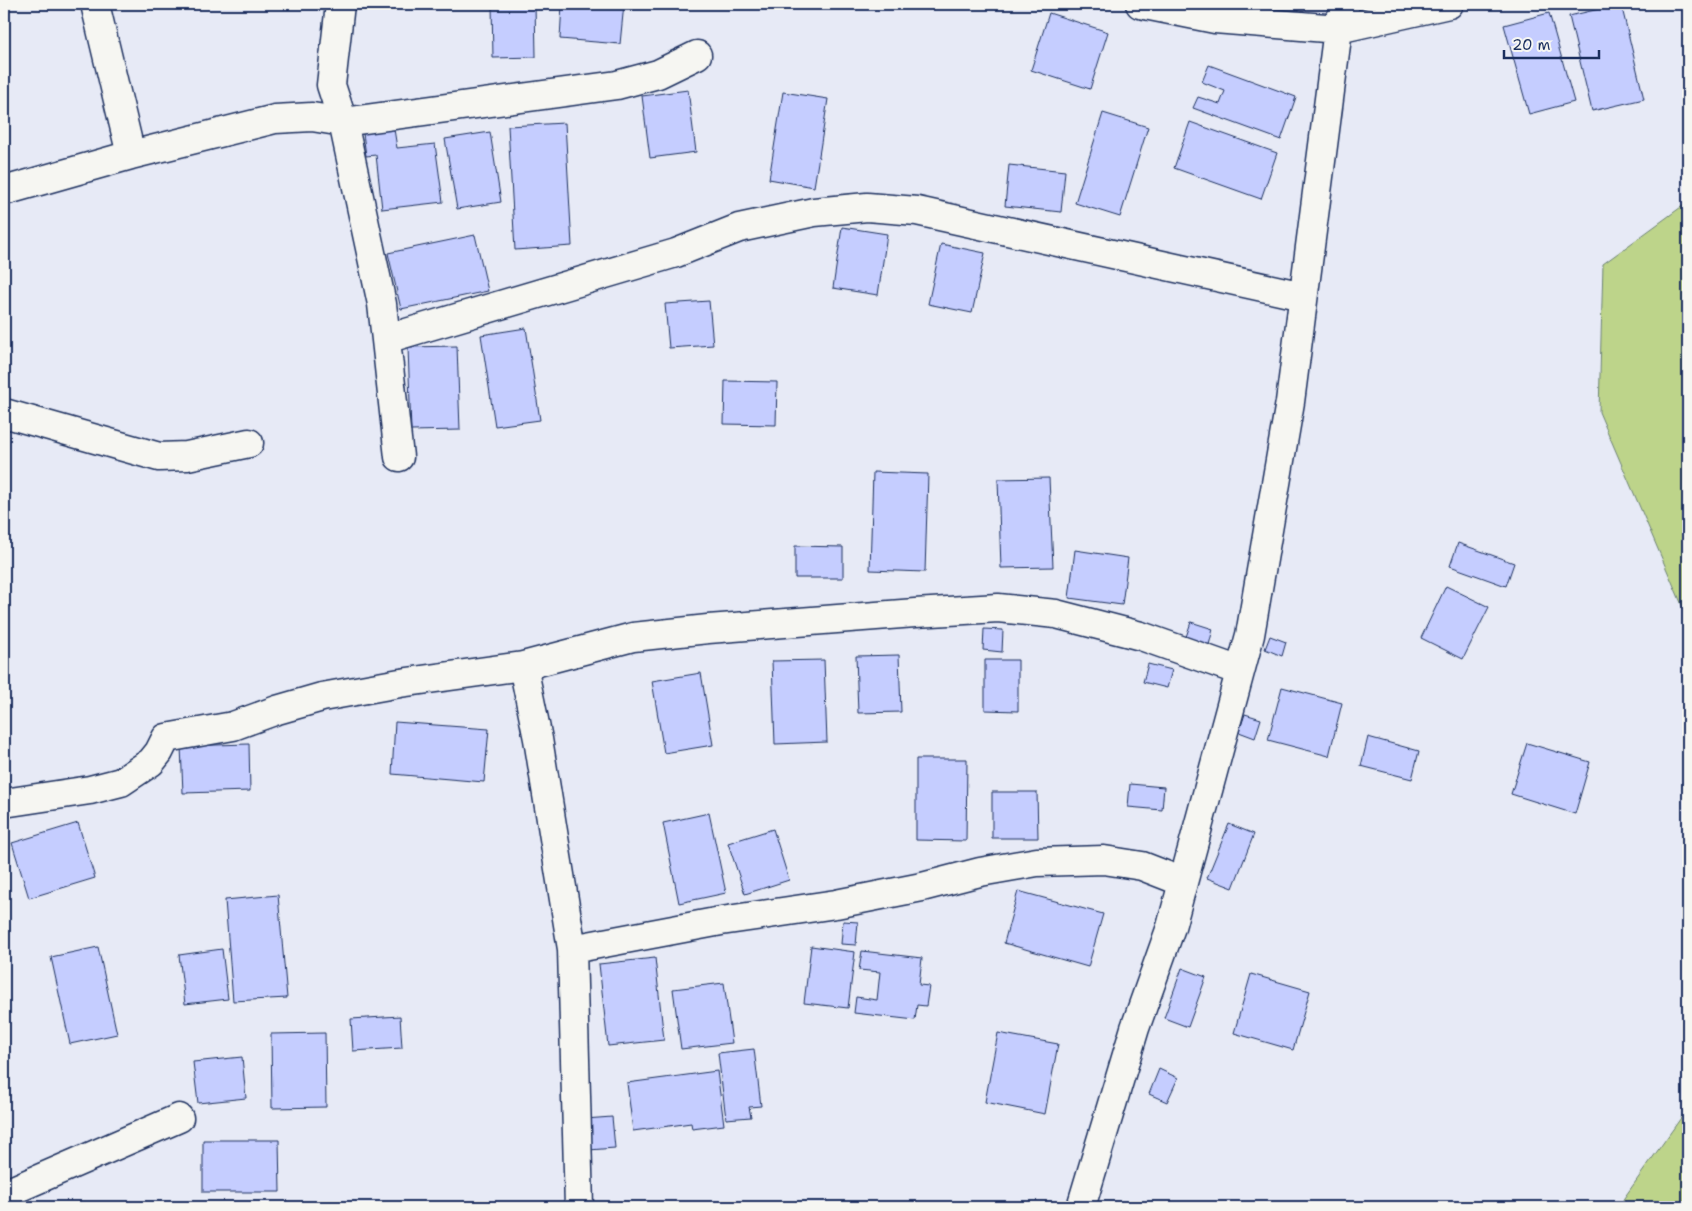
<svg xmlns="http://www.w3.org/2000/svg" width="1692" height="1211" font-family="'Shantell Sans',sans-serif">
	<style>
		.green { fill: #bdd48a; stroke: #6c8274 }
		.building { fill: #c5cdff; stroke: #1b2f5e }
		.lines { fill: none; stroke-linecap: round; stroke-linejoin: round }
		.minor-casing { stroke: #1b2f5e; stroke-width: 31 }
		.minor { stroke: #f6f6f2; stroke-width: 28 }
	</style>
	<rect width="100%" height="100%" fill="#e7eaf6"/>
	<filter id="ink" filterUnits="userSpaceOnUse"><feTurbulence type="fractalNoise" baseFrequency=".02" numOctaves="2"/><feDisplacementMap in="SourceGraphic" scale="10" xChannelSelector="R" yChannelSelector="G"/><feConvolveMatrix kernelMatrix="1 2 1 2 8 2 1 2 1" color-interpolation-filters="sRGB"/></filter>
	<g filter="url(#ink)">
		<path class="green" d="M1688,202V619L1599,412L1603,264Z
			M1688,1108V1207H1620L1624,1198Z"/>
		<path class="building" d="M492,4H535L536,57L493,58Z
			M562,4H624L620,44L560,39Z
			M1621,4L1644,99L1592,111L1569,16Z
			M1049,13L1108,32L1090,89L1031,70Z
			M1549,13L1574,102L1529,114L1504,25Z
			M1209,65L1296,97L1281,140L1193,108L1198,97L1220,104L1225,91L1202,82Z
			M688,90L696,152L650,158L642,96Z
			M783,92L828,99L814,187L769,179Z
			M1103,113L1148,127L1120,217L1075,203Z
			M1190,122L1277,153L1261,199L1174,168Z
			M565,123L572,246L515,250L508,126Z
			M394,129L397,148L435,144L443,202L382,209L376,155L366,156L363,133Z
			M490,132L501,202L457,209L445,139Z
			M1009,165L1065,171L1061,212L1005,206Z
			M842,227L887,234L878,295L833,288Z
			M475,235L488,291L401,309L388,253Z
			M941,244L985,253L972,313L928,304Z
			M709,301L713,345L669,348L665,304Z
			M526,328L540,420L495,426L481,335Z
			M457,346L460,430L411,431L408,347Z
			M725,381L777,382L776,425L724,424Z
			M873,472L928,474L925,572L870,570Z
			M1049,478L1053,567L1001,568L998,479Z
			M1458,543L1514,563L1506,586L1450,566Z
			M795,546L843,547V578H795Z
			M1075,550L1128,558L1122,605L1069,598Z
			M1446,586L1489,607L1463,659L1421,638Z
			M1191,622L1213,629L1209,645L1186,637Z
			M984,629L1003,630L1002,652L983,650Z
			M1270,636L1286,642L1282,656L1265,649Z
			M899,655L901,712L858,713L856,656Z
			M824,660L827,742L775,744L772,661Z
			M985,660H1018V711L985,710Z
			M1148,664L1172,670L1167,688L1143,682Z
			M701,673L713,745L664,753L652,681Z
			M1282,687L1342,703L1329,756L1268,740Z
			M1245,714L1261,719L1255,738L1239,732Z
			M395,722L489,729L484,782L392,774Z
			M1368,737L1419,751L1412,779L1361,766Z
			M1527,743L1590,762L1575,814L1511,794Z
			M249,744L250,791L183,793L181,746Z
			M916,759H967L966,841L916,840Z
			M1130,784L1164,787L1162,810L1128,807Z
			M992,792H1037L1038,838H992Z
			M709,813L726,893L679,903L663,823Z
			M78,823L95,878L29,898L12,843Z
			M1229,824L1254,834L1233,888L1207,878Z
			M773,829L789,880L745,894L728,843Z
			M1018,891L1103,914L1088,967L1004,943Z
			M278,895L287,998L233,1001L225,900Z
			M843,921L858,922L856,945L841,944Z
			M811,946L855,952L848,1008L804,1003Z
			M98,947L117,1034L70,1044L51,957Z
			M222,949L228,999L185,1004L179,955Z
			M862,951L922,958L919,985L929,986L926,1006L917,1005L915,1020L854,1013L856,997L877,1000L880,972L859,970Z
			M655,958L664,1040L608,1046L599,964Z
			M1182,968L1206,977L1188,1027L1164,1018Z
			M1251,974L1310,991L1293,1050L1234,1033Z
			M724,983L732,1043L681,1049L673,989Z
			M400,1016L402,1048L353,1051L351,1019Z
			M325,1033L326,1107L272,1108L271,1034Z
			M998,1033L1058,1044L1045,1114L985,1102Z
			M754,1049L761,1106L749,1107L751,1117L726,1119L718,1053Z
			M242,1057L246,1098L198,1103L193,1062Z
			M1159,1069L1178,1078L1167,1102L1149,1094Z
			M717,1071L724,1125L692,1129L691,1123L633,1131L627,1083Z
			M612,1117L615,1148L589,1150L585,1119Z
			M203,1140H279L280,1192H203Z"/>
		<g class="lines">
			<g class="minor-casing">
				<path id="minor" d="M95,4L131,155
					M340,4L331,85L343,122L382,304L399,457
					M1140,4L1215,19L1338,29L1449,4
					M4,191L131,155L275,119L312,117L343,122L617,85L658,74L697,55
					M386,339L676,253L739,228L814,212L867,207L917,211L1303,296
					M4,413L159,457L187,456L249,443
					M523,666L538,739L572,949L579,1207
					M4,803L90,790L121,782L151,762L159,752L166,738L233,726L277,710L322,697L400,683L523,666L633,637L708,629L915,613L998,608L1056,614L1141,636L1240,671
					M572,949L721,921L836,904L922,887L980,872L1037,862L1104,860L1142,866L1183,882
					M4,1194L179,1118
					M1081,1207L1135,1028L1171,927L1250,635L1290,402L1338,29L1345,4"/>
			</g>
			<use href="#minor" class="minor"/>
		</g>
	</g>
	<rect width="1692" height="1211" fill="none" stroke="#f6f6f2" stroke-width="20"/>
	<rect x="10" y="10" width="1672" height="1191" fill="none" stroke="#1b2f5e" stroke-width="2" filter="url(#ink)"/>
	<path d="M1504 50v8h95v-8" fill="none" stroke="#1b2f5e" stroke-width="2.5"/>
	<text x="1512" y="50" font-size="15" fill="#1b2f5e" stroke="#f6f6f2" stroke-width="4" paint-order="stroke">20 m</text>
</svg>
